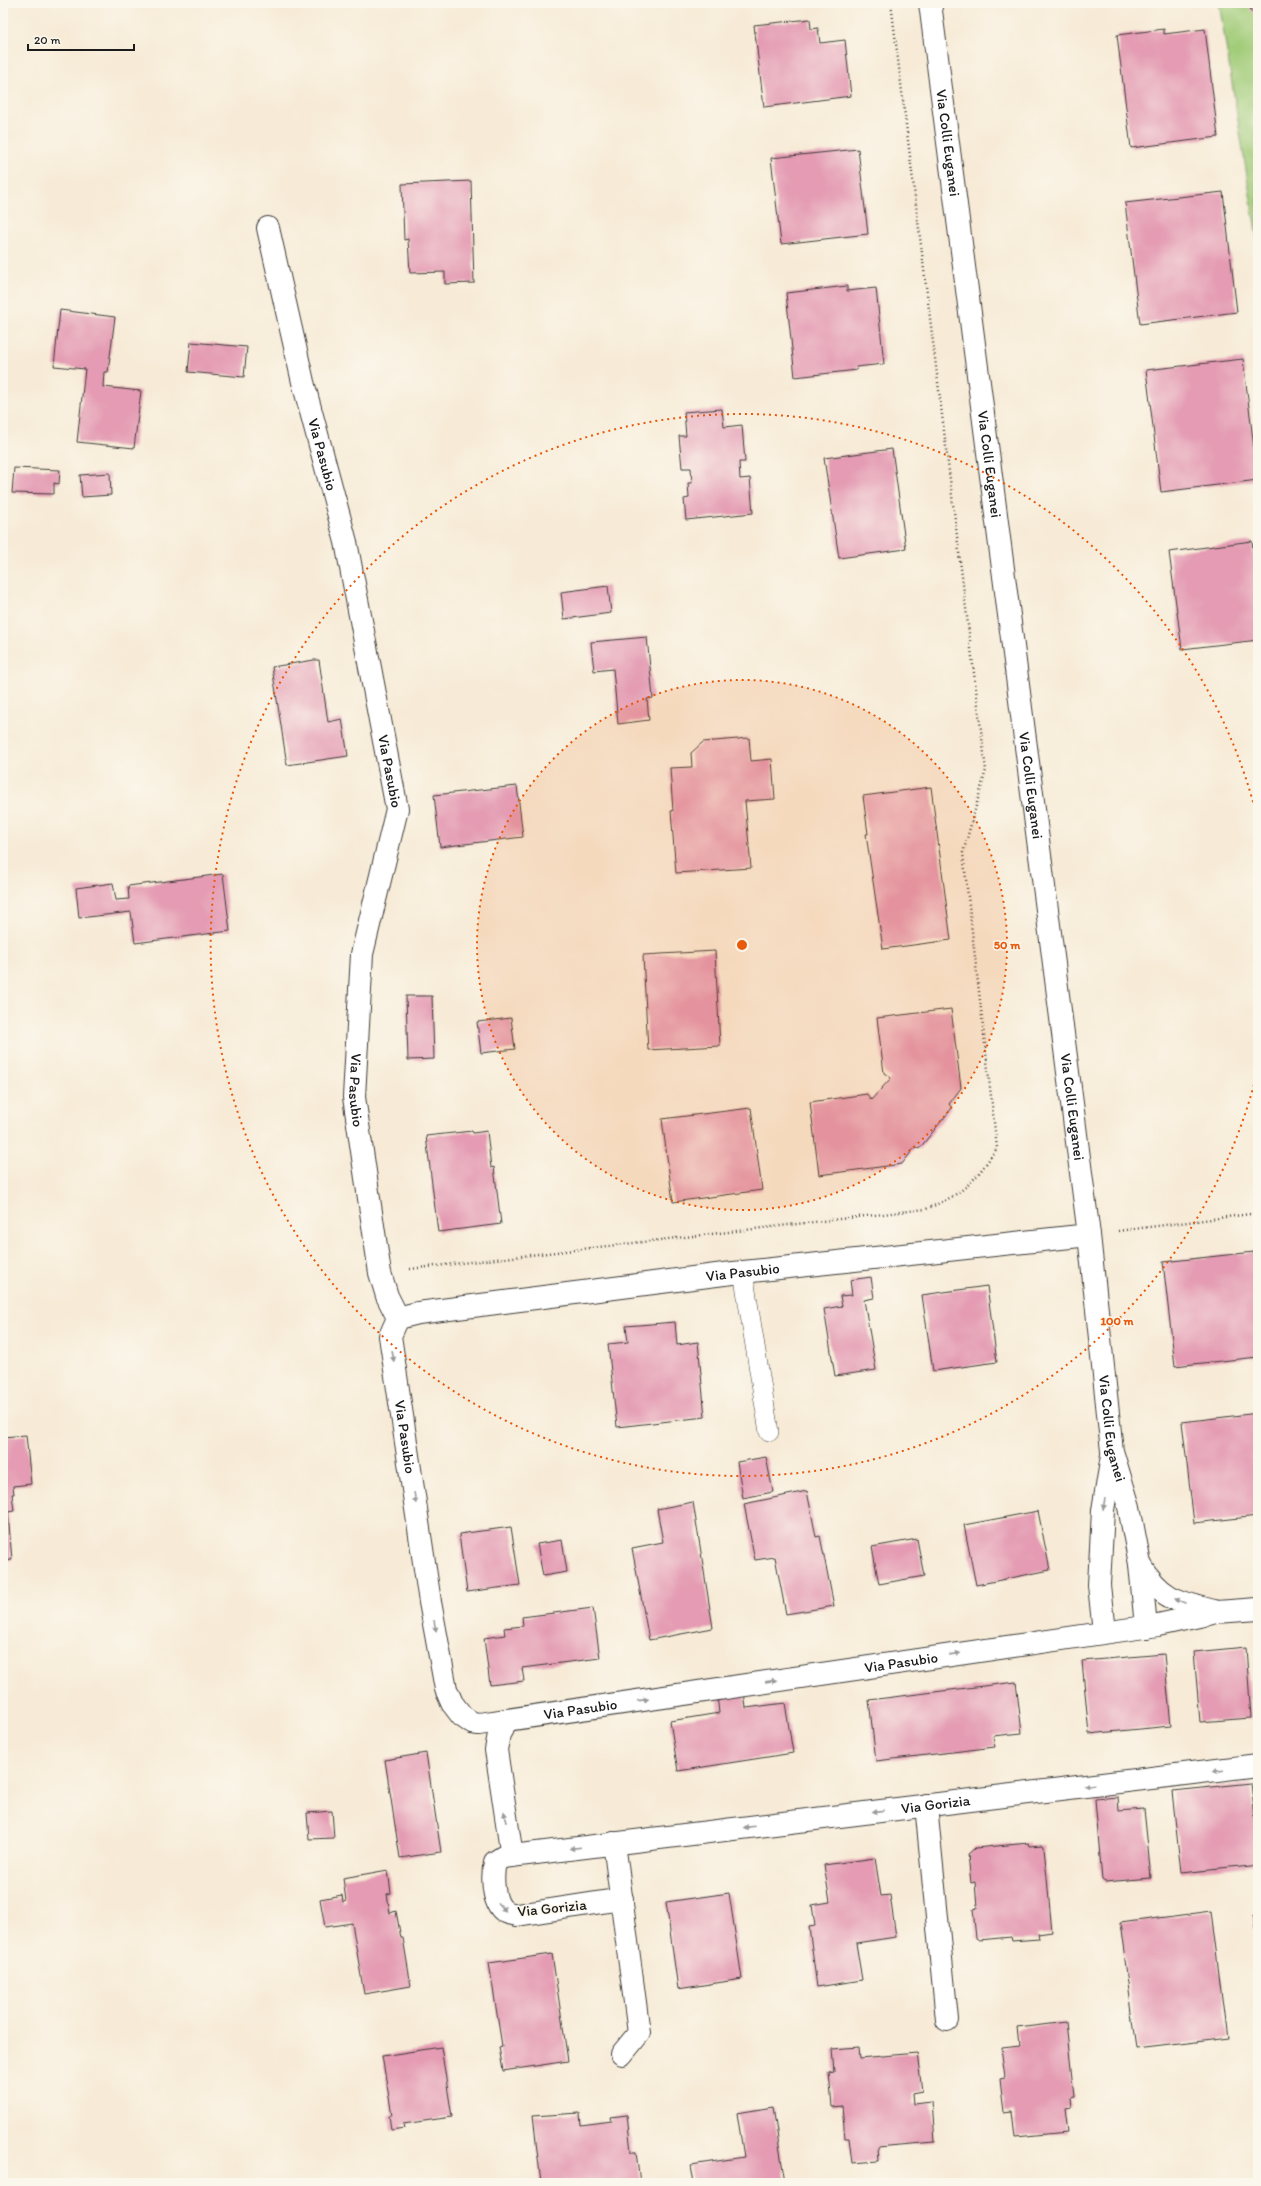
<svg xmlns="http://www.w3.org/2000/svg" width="1261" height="2186" font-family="Itim,sans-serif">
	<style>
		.green { fill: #a2cc79; stroke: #5f744a }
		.building { fill: #e49bb3 }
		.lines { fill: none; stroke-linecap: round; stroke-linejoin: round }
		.service-casing { stroke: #3d3b38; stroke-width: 20 }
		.minor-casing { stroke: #3d3b38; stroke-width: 24 }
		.path { stroke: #3d3b38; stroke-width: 2.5; stroke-dasharray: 1 3; stroke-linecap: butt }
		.service { stroke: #fff; stroke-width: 19 }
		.minor { stroke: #fff; stroke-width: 22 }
		.oneway { fill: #999 }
		.ring { fill: none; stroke: #e8590c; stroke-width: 2; stroke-dasharray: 2 4 }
		.labels { text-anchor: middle; stroke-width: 3; stroke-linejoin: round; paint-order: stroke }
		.street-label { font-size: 15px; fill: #1c1c1c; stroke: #fbf7ec }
		.centre { fill: #e8590c; stroke: #fbf7ec; stroke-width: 2 }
		.ring-label { font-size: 12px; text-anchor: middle; font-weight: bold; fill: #e8590c; stroke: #fbf7ec; stroke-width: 3; stroke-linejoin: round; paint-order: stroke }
	</style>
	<rect width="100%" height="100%" fill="#fbf7ec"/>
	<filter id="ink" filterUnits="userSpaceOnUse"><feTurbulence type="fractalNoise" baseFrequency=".025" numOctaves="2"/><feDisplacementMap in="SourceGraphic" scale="8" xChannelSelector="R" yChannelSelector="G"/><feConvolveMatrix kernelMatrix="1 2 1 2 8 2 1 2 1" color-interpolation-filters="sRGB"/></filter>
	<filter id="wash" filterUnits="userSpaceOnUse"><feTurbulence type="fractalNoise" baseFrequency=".012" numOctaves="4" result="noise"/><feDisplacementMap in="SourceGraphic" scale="16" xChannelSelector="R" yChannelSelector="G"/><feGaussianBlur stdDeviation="0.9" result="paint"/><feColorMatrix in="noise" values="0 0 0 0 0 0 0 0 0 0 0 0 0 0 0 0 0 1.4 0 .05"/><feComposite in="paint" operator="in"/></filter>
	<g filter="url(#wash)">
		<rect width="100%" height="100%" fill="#f7ebd7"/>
		<path class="green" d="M1219,3H1258V244Z"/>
		<g id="blocks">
			<path class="building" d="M1250,3H1258V12H1251Z
				M810,19L811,29L818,28L820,43L845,40L851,96L764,107L754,25Z
				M1164,29V34L1205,29L1218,137L1131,148L1117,35Z
				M858,149L868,234L781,244L771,158Z
				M471,181L474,283L445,284V272L410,273L408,239L404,240L402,184Z
				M1223,192L1237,312L1140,324L1125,203Z
				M847,286V291L876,288L884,364L856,367L857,370L795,377L786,293Z
				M60,310L115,317L108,372H104L103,387L141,391L134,448L77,442L85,369L54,366Z
				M191,342L247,347L244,377L188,372Z
				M1243,359L1258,480L1161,492L1146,370Z
				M722,409L724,427L742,425L745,462H739L740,479L750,478L753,513L686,520L684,499L689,498L688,483H692L691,468H682L679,436H686L684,412Z
				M892,449L906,549L839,558L824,458Z
				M14,468L60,470L59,484L54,483V494L12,493Z
				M110,473L111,495L82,497L80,475Z
				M1252,541L1258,590V640L1182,649L1169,552Z
				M608,586L611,613L564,619L561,592Z
				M647,637L653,698L647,699L649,720L618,724L613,669L594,671L591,642Z
				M314,660H319L328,722L342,719L348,756L287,765L272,667Z
				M749,738L751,761L772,759L775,799L745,801L751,868L676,873L671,811H673L670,768L692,767L691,753L703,742Z
				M517,786L523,837L440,847L434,795Z
				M931,787L951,940L883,949L866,834H868L863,796Z
				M223,874L230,931L135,943L131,912L79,918L76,888L113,883L116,900L129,899L128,886Z
				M715,951L720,1046L648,1050L643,955Z
				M406,996H432L434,1059L408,1060Z
				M951,1009L961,1088L949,1104L952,1108L919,1149L915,1147L902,1164L819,1175L810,1102L867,1094L871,1100L891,1078L884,1073L877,1018Z
				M511,1018L515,1049L481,1053L477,1022Z
				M751,1108L762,1190L673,1202L662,1119Z
				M472,1131L473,1133L487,1131L491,1168L494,1167L501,1224L438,1232L426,1136Z
				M1254,1252L1258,1285V1357L1175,1366L1163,1262Z
				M871,1277L874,1298L864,1300L876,1370L835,1376L824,1309L842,1306L840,1296L852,1295L850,1280Z
				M987,1286L997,1362L933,1371L922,1295Z
				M675,1322L677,1345L698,1342L705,1417L617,1427L608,1344L628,1342L626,1326Z
				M1258,1413V1516L1194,1523L1182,1422Z
				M26,1435L31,1484L13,1486L14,1494H12L14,1511L8,1512L12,1560L3,1561V1437Z
				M766,1457L773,1492L743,1498L737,1462Z
				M807,1491L816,1537L820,1536L834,1606L786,1614L775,1557L755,1560L744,1504Z
				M693,1502L713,1628L649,1640L632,1548L663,1542L657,1509Z
				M1038,1511L1050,1570L976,1585L964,1525Z
				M511,1527L520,1585L467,1592L459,1534Z
				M917,1539L924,1576L879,1584L872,1547Z
				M562,1540L567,1572L543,1576L537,1544Z
				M593,1608L600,1658L522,1668L524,1681L490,1685L484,1638L505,1635L504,1628L523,1626L522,1617Z
				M1246,1647L1251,1718L1200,1722L1194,1652Z
				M1164,1654L1171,1726L1089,1734L1082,1661Z
				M1016,1682L1022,1733L993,1736L995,1747L876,1761L869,1700Z
				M744,1691L746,1708L785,1703L793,1753L678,1771L670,1721L719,1713L717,1695Z
				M426,1753L441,1852L400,1858L385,1760Z
				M1251,1783L1258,1846V1865L1181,1873L1172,1791Z
				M1118,1797L1119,1811L1144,1809L1151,1878L1105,1882L1102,1880L1095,1799Z
				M332,1811L334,1838L309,1839L307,1813Z
				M1029,1843L1030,1846L1043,1845L1044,1847L1052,1932L1038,1934L1039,1939L1012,1941L1011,1937L979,1940L976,1938L973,1909L977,1908L975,1882L971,1883L968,1854L975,1848Z
				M875,1858L881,1896L890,1895L896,1937L856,1943L862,1980L817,1987L809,1927L815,1926L812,1905L830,1902L824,1865Z
				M388,1870L391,1893L387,1894L390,1913L396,1911L401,1938H403L411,1986L364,1994L352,1923L325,1927L320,1899L342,1895L343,1902L346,1901L343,1878Z
				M729,1893L742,1979L678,1989L666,1902Z
				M1212,1911L1228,2038L1137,2049L1120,1923Z
				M1253,1914H1258V1940H1257Z
				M552,1954L568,2061L503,2071L499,2047L502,2046L489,1963Z
				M1066,2022L1074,2097L1069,2098L1070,2107L1064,2108L1067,2132L1016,2137L1013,2111L1004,2112L1000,2079L1005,2078L1001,2047L1019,2045L1017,2028Z
				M441,2047L452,2117L403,2124L404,2128L391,2130L389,2115H392L382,2056Z
				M859,2047L860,2058L917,2053L922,2091L912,2093L913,2104L932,2102L935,2142L877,2147L878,2161L852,2163L849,2138H845L842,2106L832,2107L829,2073L834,2072L832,2049Z
				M773,2107L785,2183H694L691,2165L744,2157L737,2113Z
				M580,2113L581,2125L612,2121L611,2117L627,2115L631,2152H636L640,2183H541L533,2116Z"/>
		</g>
	</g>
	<g filter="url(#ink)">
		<use href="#blocks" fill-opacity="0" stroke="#3d3b38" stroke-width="1"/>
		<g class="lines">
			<g class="service-casing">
				<path id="service" d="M743,1272L769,1432"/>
			</g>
			<g class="minor-casing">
				<g id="minor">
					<path id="s1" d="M930,3L1089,1235L1112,1451L1129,1507L1140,1564L1146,1627"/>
					<path id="s2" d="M268,228L303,382L346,542L397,809L362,954L354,1097L380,1273L387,1296L398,1318L390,1336L430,1602L446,1689L452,1703L462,1716L472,1723L479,1724L1158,1625L1217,1612L1258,1609"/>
					<path id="s3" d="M398,1318L418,1313L724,1274L1089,1235"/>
					<path d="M1140,1564C1160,1599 1178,1602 1214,1611"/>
					<path d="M1104,1632L1099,1585L1103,1510L1112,1456"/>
					<path d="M507,1720L499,1734L496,1750L512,1856"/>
					<path d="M926,1805L947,2020"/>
					<path d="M614,1843L639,2033L622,2054"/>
					<path id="s4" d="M622,1899L517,1915C513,1914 507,1913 504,1911C492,1902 492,1875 495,1862L503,1857L1258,1765"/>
				</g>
			</g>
			<path class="path" d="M1118,1231L1258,1213
				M410,1269L926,1209C965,1193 974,1182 997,1148L963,853L986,770L891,3"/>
			<use href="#service" class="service"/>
			<use href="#minor" class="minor"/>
		</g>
		<defs><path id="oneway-solid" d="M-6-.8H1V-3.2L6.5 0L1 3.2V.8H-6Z"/></defs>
		<g class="oneway">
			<use href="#oneway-solid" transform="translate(393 1356) rotate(81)"/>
			<use href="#oneway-solid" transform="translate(415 1498) rotate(81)"/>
			<use href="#oneway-solid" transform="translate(1104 1504) rotate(99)"/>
			<use href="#oneway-solid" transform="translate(1180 1601) rotate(-158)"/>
			<use href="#oneway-solid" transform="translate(435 1626) rotate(80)"/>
			<use href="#oneway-solid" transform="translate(955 1654) rotate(-8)"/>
			<use href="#oneway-solid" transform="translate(771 1681) rotate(-8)"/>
			<use href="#oneway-solid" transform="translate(643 1700) rotate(-8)"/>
			<use href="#oneway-solid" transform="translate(1219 1770) rotate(173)"/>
			<use href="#oneway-solid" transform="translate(1090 1785) rotate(173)"/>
			<use href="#oneway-solid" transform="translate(878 1811) rotate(173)"/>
			<use href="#oneway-solid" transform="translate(505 1817) rotate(-100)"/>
			<use href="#oneway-solid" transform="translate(749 1827) rotate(173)"/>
			<use href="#oneway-solid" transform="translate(575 1848) rotate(173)"/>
			<use href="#oneway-solid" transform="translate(502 1907) rotate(48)"/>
		</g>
	</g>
	<circle cx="742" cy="945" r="265" fill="#e8590c" fill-opacity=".12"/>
	<g class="ring">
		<circle cx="742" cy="945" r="265"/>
		<path d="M1257 1073A531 531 0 1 1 1257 817"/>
	</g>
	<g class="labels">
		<g class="street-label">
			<text dy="5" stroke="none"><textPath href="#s1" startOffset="141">Via Colli Euganei</textPath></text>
			<text dy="5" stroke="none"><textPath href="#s2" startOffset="233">Via Pasubio</textPath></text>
			<text dy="5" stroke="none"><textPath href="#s1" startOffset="465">Via Colli Euganei</textPath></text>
			<text dy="5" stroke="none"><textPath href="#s2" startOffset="557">Via Pasubio</textPath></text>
			<text dy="5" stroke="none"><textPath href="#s1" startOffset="789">Via Colli Euganei</textPath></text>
			<text dy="5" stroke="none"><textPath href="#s2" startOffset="881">Via Pasubio</textPath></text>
			<text dy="5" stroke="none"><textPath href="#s1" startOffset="1113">Via Colli Euganei</textPath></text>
			<text dy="5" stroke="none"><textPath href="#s3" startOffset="348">Via Pasubio</textPath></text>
			<text dy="5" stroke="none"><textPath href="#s1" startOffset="1437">Via Colli Euganei</textPath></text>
			<text dy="5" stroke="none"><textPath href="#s2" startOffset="1236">Via Pasubio</textPath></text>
			<text dy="5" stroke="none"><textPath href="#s2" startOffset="1969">Via Pasubio</textPath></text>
			<text dy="5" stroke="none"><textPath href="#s2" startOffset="1645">Via Pasubio</textPath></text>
			<text dy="5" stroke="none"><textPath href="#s4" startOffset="617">Via Gorizia</textPath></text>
			<text transform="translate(552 1908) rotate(-6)" y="5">Via Gorizia</text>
		</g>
	</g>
	<circle cx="742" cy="945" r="6" class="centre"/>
	<g class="ring-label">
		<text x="1007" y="949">50 m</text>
		<text x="1117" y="1325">100 m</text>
	</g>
	<rect width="1261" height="2186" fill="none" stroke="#fbf7ec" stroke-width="16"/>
	<path d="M28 44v6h106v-6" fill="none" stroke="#1c1c1c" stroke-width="2"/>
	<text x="34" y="44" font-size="12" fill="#1c1c1c" stroke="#fbf7ec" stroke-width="3" paint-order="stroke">20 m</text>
</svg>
